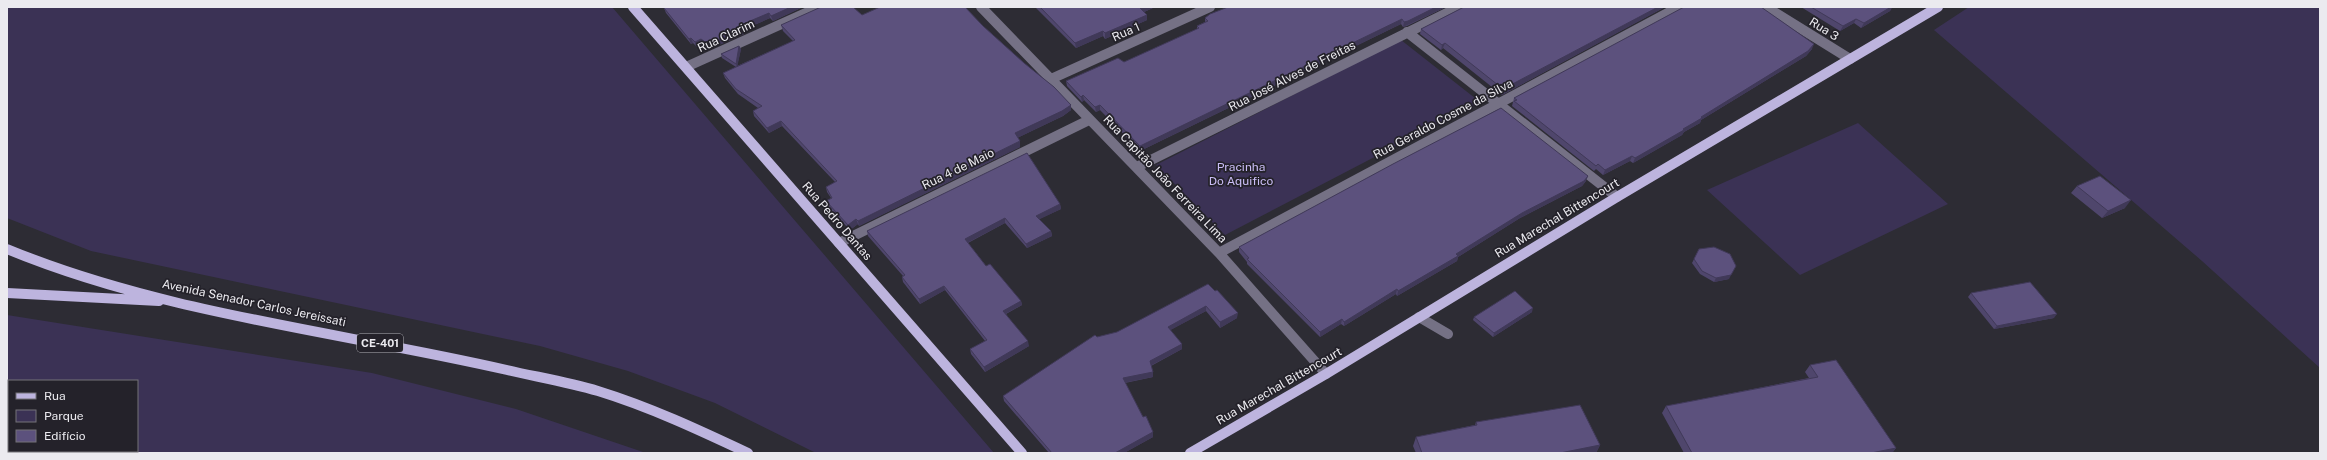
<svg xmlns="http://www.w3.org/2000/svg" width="2327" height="460" font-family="'Public Sans',sans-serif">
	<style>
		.green { fill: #3b3255; fill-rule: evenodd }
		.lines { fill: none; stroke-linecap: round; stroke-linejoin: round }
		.minor { stroke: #757185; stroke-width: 10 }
		.major { stroke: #bdb4de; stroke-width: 10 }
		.wall { fill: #4f466c }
		.shaded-wall { fill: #403958 }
		.building { fill: #5c517d; stroke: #403958 }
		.labels { text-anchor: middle; stroke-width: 3.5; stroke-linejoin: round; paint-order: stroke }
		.shield { fill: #24222a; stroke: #afaeb4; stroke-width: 1 }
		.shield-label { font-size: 11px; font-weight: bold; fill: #ebeaef }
		.street-label { font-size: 12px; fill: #ebeaef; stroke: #24222a }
		.park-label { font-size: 12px; fill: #cabdf6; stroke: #24222a }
	</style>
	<rect width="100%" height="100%" fill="#2d2c34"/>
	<path class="green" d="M7,7H612L994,453H816L715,403L628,371L540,346L91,251L7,218Z
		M1969,7H2320V368L2202,261L1934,30Z
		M1401,40L1480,102L1225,235L1156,165Z
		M1858,123L1948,204L1800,275L1707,190Z
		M7,315L372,373L516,409L646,453H7ZM9,381H137V451H9Z"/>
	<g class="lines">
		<path class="minor" d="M981,7L1219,253L1326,374
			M1766,7L1850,59
			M1407,32L1617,197
			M686,67L819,7
			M1051,79L1210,7
			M1137,167L1459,7
			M839,243L1089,120
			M1219,253L1679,7
			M1419,317L1448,334"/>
		<path class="major" d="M633,7L1022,453
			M7,249C164,314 342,332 507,370C537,377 568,382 598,391C650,407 699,430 748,453
			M7,293L159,301
			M1190,453L1326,374L1617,197L1938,7"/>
	</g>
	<path class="wall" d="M803,7L773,21L770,18L745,29L744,34L710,49L703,44L697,47L693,43L691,44L666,13L664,8Z
		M1035,7H1155L1144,12L1147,15V20L1105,39L1103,36L1076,48Z
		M1446,7L1407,26L1403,27L1401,24L1140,151L1100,110L1096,112L1084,100L1082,102L1067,86L1066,81L1124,62L1197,29V26L1205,22V18Z
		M1464,7H1665L1502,95L1443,48L1441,50L1420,34L1421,29Z
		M1801,7H1892L1890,11L1861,28L1854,23L1840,31Z
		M1684,8L1812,49L1806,56L1701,120L1700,123L1684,132L1682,135L1633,163L1630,161L1603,175L1596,169L1594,171L1512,106L1514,98Z
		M781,25L983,26L1024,63L1071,105V110L1063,116L1017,138L1020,141V147L859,226L858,224L850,230L827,206L826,201L831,198L827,192L826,187L835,182L782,126L769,133L754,116L753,111L758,108L738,94L725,78L723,73L736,67L722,58L721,54L739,46L741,49L737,66L793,41L783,31Z
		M1586,181L1582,186L1520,218L1458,257L1457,261L1397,296L1396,294L1344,326L1341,324L1320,337L1247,264V262L1239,252V247Z
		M2077,186L2125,208L2102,218L2071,193Z
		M1060,204L1061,209L1039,219L1051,231L1052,236L1027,248L1005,223L968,243L986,266L1021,301L1022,305L1006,314L1029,346L985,372L971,354L970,349L985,341L945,290L920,304L903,282L902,277L903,276L868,236L867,231Z
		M1699,249L1729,279L1714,282L1700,274L1692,263Z
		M1215,291L1237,318L1220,328L1206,311L1170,330L1182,344V349L1151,366L1153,372V377L1125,383L1153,437L1124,453H1049L1004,401L1003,396L1097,337L1117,332Z
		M1971,293L2054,318L1994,329L1968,297Z
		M1532,312L1493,337L1473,320L1474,317Z
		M1810,365L1896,448L1892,453H1684L1662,413L1666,406L1809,378L1805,372Z
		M1476,422L1600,445L1596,453H1416L1413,446L1416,437L1475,425Z"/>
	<path class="shaded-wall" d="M791,7H803L773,21L771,16Z
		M1142,7H1155L1140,14V8Z
		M1436,7H1446L1403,27L1404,22Z
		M1658,7H1665L1502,95L1503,89Z
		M1889,7H1892L1890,11L1861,28L1864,23Z
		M769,13L770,18L745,29L744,34L710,49L708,44L743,24Z
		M1147,15V20L1105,39V33Z
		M1402,19L1401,24L1140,151V146Z
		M1856,19L1854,23L1840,31L1843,26Z
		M1103,31V36L1076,48L1075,43Z
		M691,38L693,43L691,44L689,39Z
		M701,39L703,44L697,47L695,42Z
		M1445,43L1443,48L1441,50L1442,45Z
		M1814,44L1812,49L1806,56L1701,120L1700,123L1684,132L1682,135L1633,163L1635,158L1683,129Z
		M739,46L741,49L737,68L736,64Z
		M1083,95L1084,100L1082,102L1081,97Z
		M1071,105V110L1063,116L1015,139V133Z
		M1100,105V110L1096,112L1095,107Z
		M781,121L782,126L769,133L767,128Z
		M1020,141V147L859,226L858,221Z
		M1632,156L1630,161L1603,175L1605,170Z
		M1588,176L1586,181L1582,186L1520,218L1458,257L1457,261L1397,296L1398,291L1456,254L1522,213Z
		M2131,200L2125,208L2102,218L2108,211Z
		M1060,204L1061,209L1036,221V216Z
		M1005,218V223L965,244V239Z
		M856,219L858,224L850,230L848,225Z
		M1051,231L1052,236L1027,248L1026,244Z
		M1731,275L1729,279L1714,282L1716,278Z
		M944,286L945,290L920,304L919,299Z
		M1397,289L1396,294L1344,326V322Z
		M1021,301L1022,305L1003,315V311Z
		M1206,306V311L1167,332L1168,327Z
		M1533,308L1532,312L1493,337L1494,333Z
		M1238,313L1237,318L1220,328V322Z
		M2057,314L2054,318L1994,329L1997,326Z
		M1342,319L1341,324L1320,337V332Z
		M1028,341L1029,346L985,372L984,367Z
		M1182,344V349L1150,366V361Z
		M1153,372V377L1123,383V378Z
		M1153,432V437L1124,453H1115Z
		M1600,445L1596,453H1560Z
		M1896,448L1892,453H1871Z"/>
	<path class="building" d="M665,7H791L771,16L769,13L743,24L742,29L708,44L701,39L695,42L691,38L689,39L664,8Z
		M821,7H853L862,15L880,7H965L983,26L1024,63L1054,87L1071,105L1062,111L1015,133L1020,141L858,221L856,219L848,225L826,201L832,198L826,187L837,181L781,121L767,128L753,111L762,106L736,89L723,73L795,40L781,25Z
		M1040,7H1142L1140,8L1147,15L1105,33L1103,31L1075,43Z
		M1228,7H1436L1408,21L1404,22L1402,19L1140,146L1100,105L1095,107L1083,95L1081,97L1066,81L1118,58L1124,62L1199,28L1197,26L1208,21L1205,18L1210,14Z
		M1464,7H1658L1503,89L1445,43L1442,45L1421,29Z
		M1684,7H1761L1814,44L1808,51L1701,117L1702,118L1683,129L1684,130L1635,158L1632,156L1605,170L1598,164L1596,166L1514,101L1517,100L1514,98Z
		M1811,7H1891L1864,23L1856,19L1843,26Z
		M739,46L736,64L721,54Z
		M1501,108L1588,176L1584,181L1522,213L1456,254L1458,256L1398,291L1397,289L1344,322L1342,319L1320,332L1247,259L1249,258L1239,247L1393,164Z
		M1027,153L1060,204L1036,216L1051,231L1026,244L1005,218L965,239L986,266L990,264L1021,301L1003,311L1028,341L984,367L970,349L987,340L944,286L919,299L902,277L905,275L867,231Z
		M2100,176L2131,200L2108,211L2077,186Z
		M1714,247L1730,254L1736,266L1731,275L1716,278L1702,271L1694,259L1699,249Z
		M2030,282L2057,314L1997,326L1971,293Z
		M1208,284L1215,291L1217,290L1238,313L1220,322L1206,306L1168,327L1182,344L1150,361L1153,372L1123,378L1143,417L1146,416L1153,432L1115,453H1052L1003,396L1095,335L1097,337L1117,332Z
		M1515,291L1533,308L1494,333L1474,317Z
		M1836,360L1896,448L1871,453H1692L1666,406L1818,377L1810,365Z
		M1580,405L1600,445L1560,453H1422L1416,437L1477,425L1476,422Z"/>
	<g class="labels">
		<rect class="shield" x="357" y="334" width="46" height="18" rx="3"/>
		<g class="shield-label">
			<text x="380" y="347">CE-401</text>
		</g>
		<g class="street-label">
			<text transform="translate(1824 29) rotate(32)" y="4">Rua 3</text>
			<text transform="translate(1126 32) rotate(-24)" y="4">Rua 1</text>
			<text transform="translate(726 36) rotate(-25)" y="4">Rua Clarim</text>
			<text transform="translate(1292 76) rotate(-27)" y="4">Rua José Alves de Freitas</text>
			<text transform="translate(1443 119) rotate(-28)" y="4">Rua Geraldo Cosme da Silva</text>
			<text transform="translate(958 169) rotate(-26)" y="4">Rua 4 de Maio</text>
			<text transform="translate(1165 179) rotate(46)" y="4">Rua Capitão João Ferreira Lima</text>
			<text transform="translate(1557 218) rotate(-31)" y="4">Rua Marechal Bittencourt</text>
			<text transform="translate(837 221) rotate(49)" y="4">Rua Pedro Dantas</text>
			<text transform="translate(254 303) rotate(12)" y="4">Avenida Senador Carlos Jereissati</text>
			<text transform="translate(1279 386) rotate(-30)" y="4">Rua Marechal Bittencourt</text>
		</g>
		<g class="park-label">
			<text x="1241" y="171">Pracinha<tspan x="1241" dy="14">Do Aquifico</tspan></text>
		</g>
	</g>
	<rect width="2327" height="460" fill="none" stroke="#ebeaef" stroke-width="16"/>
	<rect x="8" y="380" width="130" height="72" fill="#24222a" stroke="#747279"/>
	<rect x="16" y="393" width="20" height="6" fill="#bdb4de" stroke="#747279"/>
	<text x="44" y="400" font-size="12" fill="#ebeaef">Rua</text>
	<rect x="16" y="410" width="20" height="12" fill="#3b3255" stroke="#747279"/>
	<text x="44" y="420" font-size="12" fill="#ebeaef">Parque</text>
	<rect x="16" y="430" width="20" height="12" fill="#5c517d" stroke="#747279"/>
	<text x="44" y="440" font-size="12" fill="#ebeaef">Edifício</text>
</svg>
